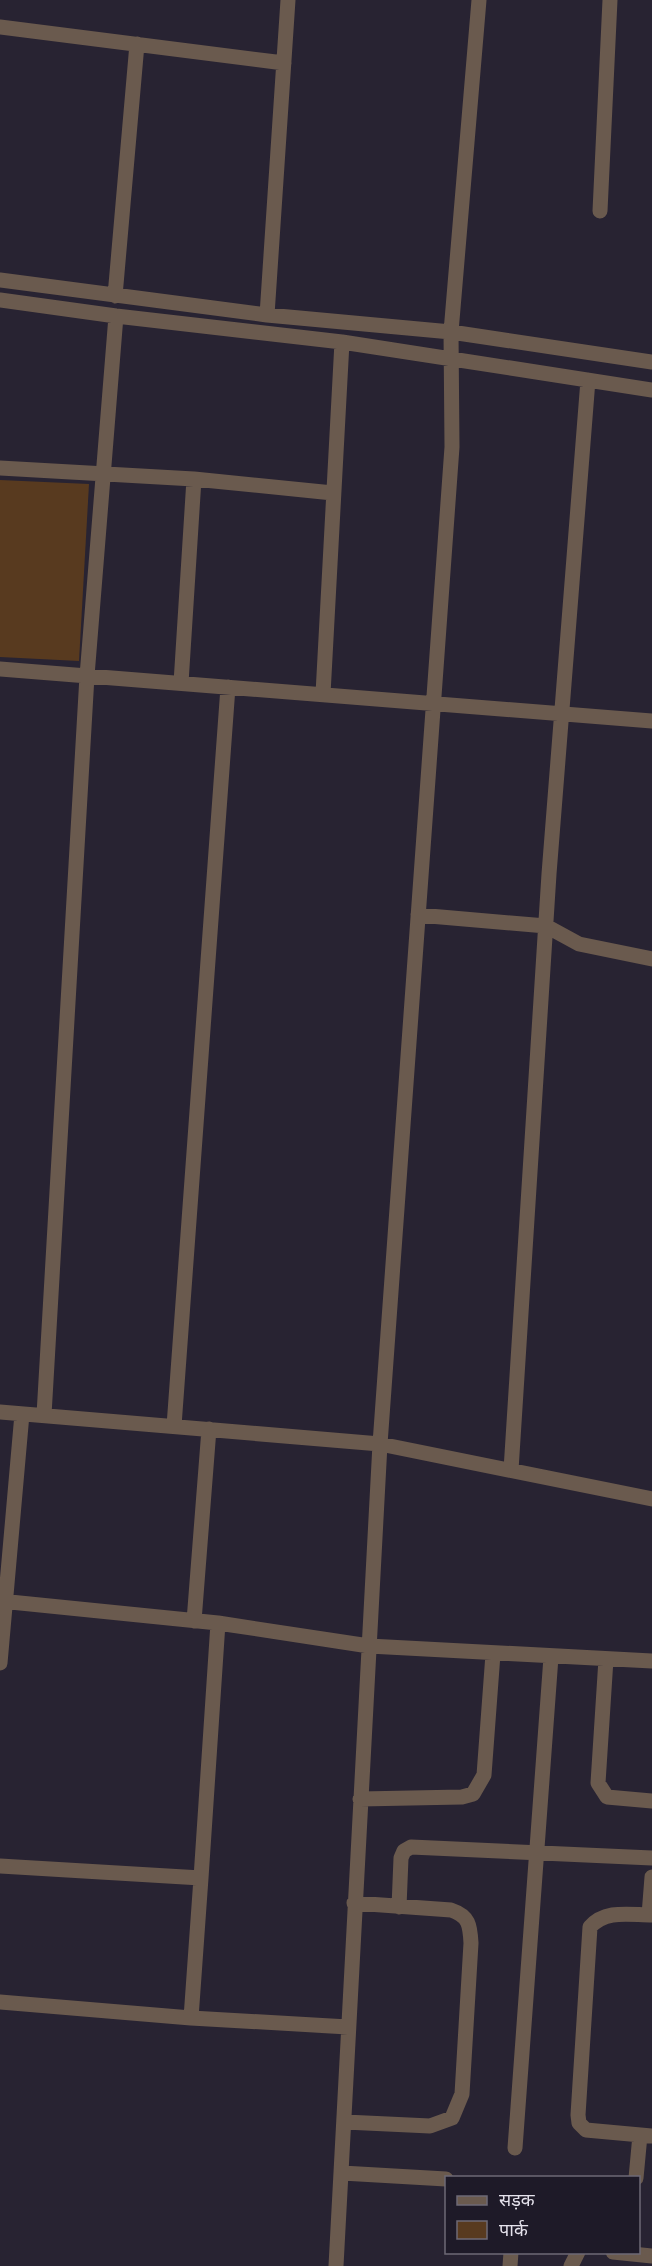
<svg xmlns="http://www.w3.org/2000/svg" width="652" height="2266" font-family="Roboto,'Noto Sans Devanagari',sans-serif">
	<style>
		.green { fill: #583a1f }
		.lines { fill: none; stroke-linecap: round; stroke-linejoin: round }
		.minor { stroke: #6a5a4e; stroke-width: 15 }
	</style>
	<rect width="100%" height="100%" fill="#282332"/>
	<path class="green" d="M0,480L89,484L79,661L0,657Z"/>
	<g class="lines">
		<path class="minor" d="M0,27L284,63
			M600,211L610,0
			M0,280L267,315L451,332L652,362
			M115,296L137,44
			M0,300L116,316L342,342L652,390
			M267,315L288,0
			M0,468L194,479L333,493
			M0,669L652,721
			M181,683L194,479
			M323,694L342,342
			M418,915L546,926L579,944L652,959
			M0,1412L380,1444L652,1499
			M44,1415L87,676L116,316
			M174,1426L228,687
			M511,1470L549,874L588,380
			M0,1601L218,1623L369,1646L652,1661
			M194,1621L209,1429
			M606,1659L598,1783L607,1797L652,1801
			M0,1663L22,1414
			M360,1799L462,1797L473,1794L484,1775L493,1654
			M0,1866L201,1878L191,2018
			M201,1878L218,1623
			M399,1907L401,1858L404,1851L411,1847L652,1858
			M649,1915L652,1877
			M652,1915C630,1915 606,1909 590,1927L578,2115L579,2123L586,2130L652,2136
			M0,2002L191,2018L348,2027
			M345,2122L430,2126L452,2118L462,2094L471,1943C470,1925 469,1916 451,1910L354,1903
			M515,2148L551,1657
			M342,2173L446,2179
			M636,2178L640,2135
			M613,2252L652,2256
			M336,2266L380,1444L452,447L451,332L479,0
			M510,2266L511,2252
			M571,2266L578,2252"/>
	</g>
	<rect x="445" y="2176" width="195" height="78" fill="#1e1a28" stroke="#6e6a76" stroke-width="1.5"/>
	<rect x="457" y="2196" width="30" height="9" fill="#6a5a4e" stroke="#6e6a76" stroke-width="1.5"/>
	<text x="499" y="2206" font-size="18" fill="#e5e2ec">सड़क</text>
	<rect x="457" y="2221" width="30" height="18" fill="#583a1f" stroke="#6e6a76" stroke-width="1.5"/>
	<text x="499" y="2236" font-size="18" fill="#e5e2ec">पार्क</text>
</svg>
